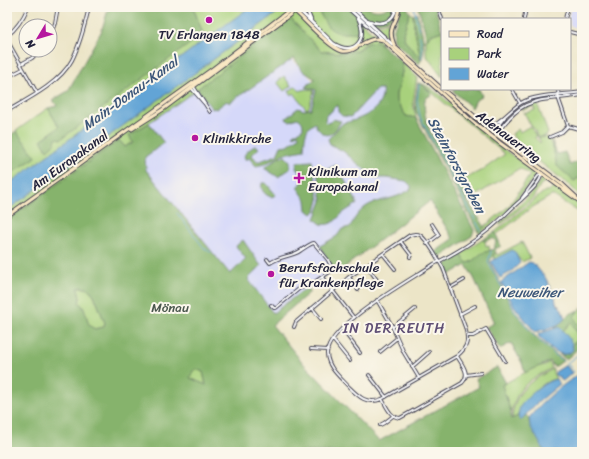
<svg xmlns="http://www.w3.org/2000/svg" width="589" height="459" font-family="Sriracha,sans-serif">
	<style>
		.built { fill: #d5d8f9 }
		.green { fill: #a8d17c; stroke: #657a5c }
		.forest { fill: #86b36c; stroke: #546a54; fill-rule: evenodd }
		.water { fill: #62a4d6; stroke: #426388 }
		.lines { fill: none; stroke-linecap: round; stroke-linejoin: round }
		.stream { stroke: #62a4d6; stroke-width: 1 }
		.minor-casing { stroke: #403f50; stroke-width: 4 }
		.tertiary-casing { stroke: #403f50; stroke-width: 4.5 }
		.secondary-casing { stroke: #403f50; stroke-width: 5 }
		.minor { stroke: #fff; stroke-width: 2 }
		.tertiary { stroke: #fff; stroke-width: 2.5 }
		.secondary { stroke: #f9e7c3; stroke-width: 3 }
		.poi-dot { fill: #b5179e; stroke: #fbf7ec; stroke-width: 1.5 }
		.labels { text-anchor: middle; stroke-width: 4; stroke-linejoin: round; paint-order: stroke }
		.poi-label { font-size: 13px; fill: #22223b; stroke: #fbf7ec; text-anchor: start }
		.street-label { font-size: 13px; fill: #22223b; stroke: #fbf7ec }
		.park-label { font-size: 13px; fill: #4a574e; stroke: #fbf7ec }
		.water-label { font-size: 14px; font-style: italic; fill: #3c5679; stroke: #fbf7ec }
		.neighbourhood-label { font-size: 14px; letter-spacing: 1px; fill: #5f4f75; stroke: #fbf7ec }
	</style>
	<rect width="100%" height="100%" fill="#fbf7ec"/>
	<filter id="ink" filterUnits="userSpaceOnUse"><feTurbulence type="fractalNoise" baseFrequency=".025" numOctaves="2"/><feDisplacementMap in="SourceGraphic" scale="8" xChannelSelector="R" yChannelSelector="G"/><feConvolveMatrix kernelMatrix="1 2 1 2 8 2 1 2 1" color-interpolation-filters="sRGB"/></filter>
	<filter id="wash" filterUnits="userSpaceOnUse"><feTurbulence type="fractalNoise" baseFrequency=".012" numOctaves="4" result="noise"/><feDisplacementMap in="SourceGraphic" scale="16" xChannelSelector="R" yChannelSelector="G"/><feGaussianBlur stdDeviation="0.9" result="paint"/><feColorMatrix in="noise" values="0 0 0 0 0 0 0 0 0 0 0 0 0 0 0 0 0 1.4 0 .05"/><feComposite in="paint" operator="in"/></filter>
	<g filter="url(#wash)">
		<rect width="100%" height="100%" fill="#ece5c7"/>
		<path class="built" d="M571,7H582V29L570,26V19H568Z
			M286,53L325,93L367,64L449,185L335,272L333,270L308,289L302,291L273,313L248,279L246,259L230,274L146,170L145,157L164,143L149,123L197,89L212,109Z"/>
		<path class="green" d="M193,7H250L7,185V176L36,157L16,131L48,108L59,127L41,140L56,137L203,34Z
			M285,7H318L321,16L360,25L362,23L379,38L382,45L377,41L364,44L358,49L351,52L342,53L321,51L290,18C237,58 186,101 129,135L133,141L125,147L119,140L7,220V210L27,196Z
			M398,11L390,28V40L371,23C384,27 390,21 398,11Z
			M410,13L413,15L414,27L421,60L405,41L403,33Z
			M442,31V77L426,55V41L430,35Z
			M402,62L417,77L413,103L416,118L406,116L396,100V93L399,87L402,72Z
			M284,76L291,86L284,91L277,82Z
			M418,83C424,83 432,89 437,93H438L501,147L536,173L532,180L506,213L480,234L478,232L509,206L530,175L520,168L467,201L457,183L484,169L505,154L423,85Z
			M296,86L300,91C304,89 309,88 314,91L309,108L306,109L294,93L291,95L289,91Z
			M537,103L548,133L547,135L542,137H537L535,130L530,124L524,112L526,113L535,110L534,106L523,110L522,109Z
			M530,126L536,136L535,138L540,143L541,142L538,138L547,137V139H549L556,158V164L574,181L582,176V197L567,183L516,144V141L512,134L518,129L520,132Z
			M542,178L548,181L541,184L532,199L500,225L499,224L527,198Z
			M554,186L582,205V214L554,196H551L531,208L496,235L495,232L545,191H549Z
			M482,240L485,241L486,246H489L490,251C481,254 475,261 467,263L463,259L461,254Z
			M522,242L530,258L522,262L512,250L495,259L493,254L496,253L497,255Z
			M81,287L89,289L94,295L105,323L104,327L95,329C86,325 88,319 85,311C84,308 81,305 79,302L80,298L78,288Z
			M582,308V332L573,317L578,311Z
			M571,322L580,338L572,345L563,331Z
			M549,362L552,368C528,381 519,384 511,412L502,385L533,368L545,365Z
			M196,369L203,372L206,385L190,378L193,371Z
			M553,369V373L556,379C541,380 526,402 518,413V416L512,419C514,391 530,381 553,369Z"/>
		<path class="forest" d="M109,7H193L203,34L61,139L56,138L55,143L47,150L41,140L59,127L48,108L57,106L53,100L68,91L88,55L101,32Z
			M318,7H367C374,11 378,11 385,9L387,7H394C393,22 378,26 367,18L360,25L361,31C337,37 326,32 318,7Z
			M400,7H407L410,13L403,33L405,41L421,59L414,27L413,15L417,13C421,29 429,50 419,64L394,41C391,24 400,21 400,7Z
			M418,7H435L442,31L430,35L426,41L425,31Z
			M290,18L321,51C333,52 345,55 356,50C365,47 366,41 377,41L402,62V72L399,87L396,93V100L406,116L416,118L474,230L472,236L442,256H438L435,252L453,239L430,201L336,274L320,246L337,236L342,229L350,227C367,192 385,207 411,189V186L406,181L387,178H378L371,175L343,151L330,144L328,139L343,123C360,120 385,110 382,89H377L351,117L342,116L338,112V105L333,108L332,111L326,115L325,121L327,123L330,122L333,119L341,121C337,129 328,141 320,131C317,128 316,127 315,123C304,128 305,139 304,150L283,154L265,164L256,166L249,158L246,160L244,157C245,151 252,148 256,145L259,148L252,155L257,161H260L277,155L281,146L288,145L299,137L298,134L293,136L294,133H297L303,128C303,123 302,120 297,118L290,121L287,120L286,118L298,108L304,110L311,109L316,90L305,87L315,79L303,71L294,58L229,103L227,101L216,109L214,108L212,109L197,89Z
			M418,83L423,85L432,94L425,99C423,113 427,127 435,140C437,143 441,145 442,149C444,154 445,159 447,164C457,186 471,207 485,227L478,232L416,112L415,103Z
			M454,89H479L482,96L476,100L472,108L454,92Z
			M149,123L164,143L145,157L146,170L230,274L246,259L236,246L243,240L261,266L248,279L273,313L302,291L308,289L310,292L272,325L303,363L379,441L479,387L476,379L497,367L506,383L502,385L511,412V419L518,416L520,421L526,415L529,418V422L545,452H7V220L119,140L125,147L133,142L129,135ZM81,287L89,289L94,295L105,323L104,327L95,329C86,325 88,319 85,311C84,308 81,305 79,302L80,298L78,288ZM196,369L203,372L206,385L190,378L193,371Z
			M16,131L36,157L7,176V159L9,158L7,155V138Z
			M551,138L557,154L565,152L570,165L582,160V176L574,181L557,166Z
			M285,156L290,161V169L278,177L264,168L278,158Z
			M312,161L319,200L316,211L312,214L307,210L306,200L297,187L305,180L296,168L297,162Z
			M319,164L326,170L336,165C342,177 353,192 357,204C352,207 347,210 343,213C336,220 332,226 321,224L315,219L322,201L316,165Z
			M262,183H266L276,195L271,197C265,195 260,190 262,183Z
			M495,232L501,246L495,249L496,253L493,254L494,256L490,260V263L511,305L518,315L534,335L558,356L564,360L556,366H553L550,361C542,366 533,368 525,373L522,363L511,343L500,349L486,327L494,323L474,278L466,265L449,275L445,266L446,264L458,256L461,255L467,263L471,262L482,253L494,249L496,241L492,238L485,241L482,240Z
			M578,311L574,317C576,322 580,327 582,332C586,343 573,354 566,359L559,354L564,355L573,347L572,345L580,337L571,322L563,331L559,327L555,328L554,326C567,321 564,314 578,311Z"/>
		<path class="water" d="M250,7H285L27,196L7,210V185Z
			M512,250L515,252L520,263L511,272L500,278L491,262L492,261Z
			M529,262L533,263L545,277L555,296L556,303L561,308L565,318C560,327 544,329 535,332L514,306L501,282Z
			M559,327C565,332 573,342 573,350C561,362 549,345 539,337L538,334Z
			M566,365L572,373L563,381L561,380L559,377L555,375V372Z
			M582,373V452H545L530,426L529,418C540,403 566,381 582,373Z
			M556,379L560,384L535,405L520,421L518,416C519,412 519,407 522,404C528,396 547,380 556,379Z"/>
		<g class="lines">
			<path class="stream" d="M414,7L419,31L422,50V58
				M419,84L417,100L420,117L481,231
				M177,213L204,248L210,252H211
				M491,251L488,262L516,313L535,337L559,358L567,363L574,372
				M567,363L579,354L582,356"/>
		</g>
	</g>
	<g filter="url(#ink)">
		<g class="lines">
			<g class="minor-casing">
				<path id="minor" d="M438,7L442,19
					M524,19L526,7
					M565,19L568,7
					M570,32L582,35
					M7,36C17,28 23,19 28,7
					M50,36L55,23L58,7
					M7,40L37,93
					M21,64L32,58L40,50
					M7,77L23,69
					M194,87L210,112
					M192,89L204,103
					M512,89L520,103
					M558,89L559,100L568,126
					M7,111C28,99 60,83 72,60C80,44 85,25 89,7
					M485,125C499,127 509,110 521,103C534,94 566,95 582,92
					M568,126L582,130
					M493,132L505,117
					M496,135C524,94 538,102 582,95
					M550,137L562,132L568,126
					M522,198L538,176L541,174
					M401,242L411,255L410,257
					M427,244L439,235L432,224
					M383,254L395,269
					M267,259L270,263C282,255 291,257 300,251C305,248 309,244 314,243L328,260L332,268L331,271L322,277L309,286L300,288L276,308H274L271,305
					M366,265L377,280
					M322,277L354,318
					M349,277L358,290
					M450,288L464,280
					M377,300L391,324L404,353L419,378
					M312,308L321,319
					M460,314L475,306
					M294,327L296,322L349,277L410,235C414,234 417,233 420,235C427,239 439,261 443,268L465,327C469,340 468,347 457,356L382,399C367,405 359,397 349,387C340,377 328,368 327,354C326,326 412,279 434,264C452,255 471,244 487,231C499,222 509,210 521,200C528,193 540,184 542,173
					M393,327L415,309
					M342,329L360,353
					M468,336H473L486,329L505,361
					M333,340L350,361
					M311,349L328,350
					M380,352L397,338
					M412,367L429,352
					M369,375L386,397
					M466,375L481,373
					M382,399C387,407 390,417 400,418L462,383C471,374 462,365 457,356
					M380,425L384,423L393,416"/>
			</g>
			<g class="tertiary-casing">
				<path id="tertiary" d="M307,7L308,13L311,20
					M347,7L382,39
					M352,7L394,46
					M298,9L333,43C355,58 370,38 357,16
					M367,20C380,26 394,23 396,7"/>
			</g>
			<g class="secondary-casing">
				<path id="secondary" d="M399,7C398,25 385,26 395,47L442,89
					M295,11C305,20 330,48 342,51C348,52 353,50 357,47C366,42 372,37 383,40L472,121L500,143L582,203
					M442,89L493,132L562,184L576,197
					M132,129L162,110L300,7
					M7,216L214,68L294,7"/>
			</g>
			<use href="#minor" class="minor"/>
			<use href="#tertiary" class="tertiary"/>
			<use href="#secondary" class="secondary"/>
		</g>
	</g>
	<g class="poi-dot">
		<circle cx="209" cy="20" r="4"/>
		<circle cx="195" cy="138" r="4"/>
		<path d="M297 172h4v4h4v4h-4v4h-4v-4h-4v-4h4z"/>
		<circle cx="271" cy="274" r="4"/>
	</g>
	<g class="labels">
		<g class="poi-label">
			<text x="209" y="39" text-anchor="middle">TV Erlangen 1848</text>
			<text x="203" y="143">Klinikkirche</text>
			<text x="308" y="176">Klinikum am<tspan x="308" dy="15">Europakanal</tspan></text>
			<text x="279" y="272">Berufsfachschule<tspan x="279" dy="15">für Krankenpflege</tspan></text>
		</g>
		<g class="street-label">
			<text transform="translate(509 136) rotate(37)" y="5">Adenauerring</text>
			<text transform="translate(69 160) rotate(-36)" y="5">Am Europakanal</text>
		</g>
		<g class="park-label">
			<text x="170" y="312">Mönau</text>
		</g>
		<g class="water-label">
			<text transform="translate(130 93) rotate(-36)" y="5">Main-Donau-Kanal</text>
			<text transform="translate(457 165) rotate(62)" y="5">Steinforstgraben</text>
			<text x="530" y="297">Neuweiher</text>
		</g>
		<g class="neighbourhood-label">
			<text x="394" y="333">IN DER REUTH</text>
		</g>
	</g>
	<rect width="589" height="459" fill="none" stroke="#fbf7ec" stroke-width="24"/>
	<rect x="441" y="18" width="130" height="72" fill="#fbf7ec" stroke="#a4a2a5"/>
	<rect x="449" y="31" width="20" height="6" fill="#f9e7c3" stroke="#a4a2a5"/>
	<text x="477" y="38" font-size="12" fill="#22223b">Road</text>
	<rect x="449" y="48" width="20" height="12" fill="#a8d17c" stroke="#a4a2a5"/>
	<text x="477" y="58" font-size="12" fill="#22223b">Park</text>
	<rect x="449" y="68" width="20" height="12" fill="#62a4d6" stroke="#a4a2a5"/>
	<text x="477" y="78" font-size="12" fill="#22223b">Water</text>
	<g transform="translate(38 38) rotate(232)"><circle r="19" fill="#fbf7ec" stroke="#a4a2a5"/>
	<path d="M0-3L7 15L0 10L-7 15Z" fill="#b5179e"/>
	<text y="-6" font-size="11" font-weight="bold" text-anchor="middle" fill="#22223b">N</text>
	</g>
</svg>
